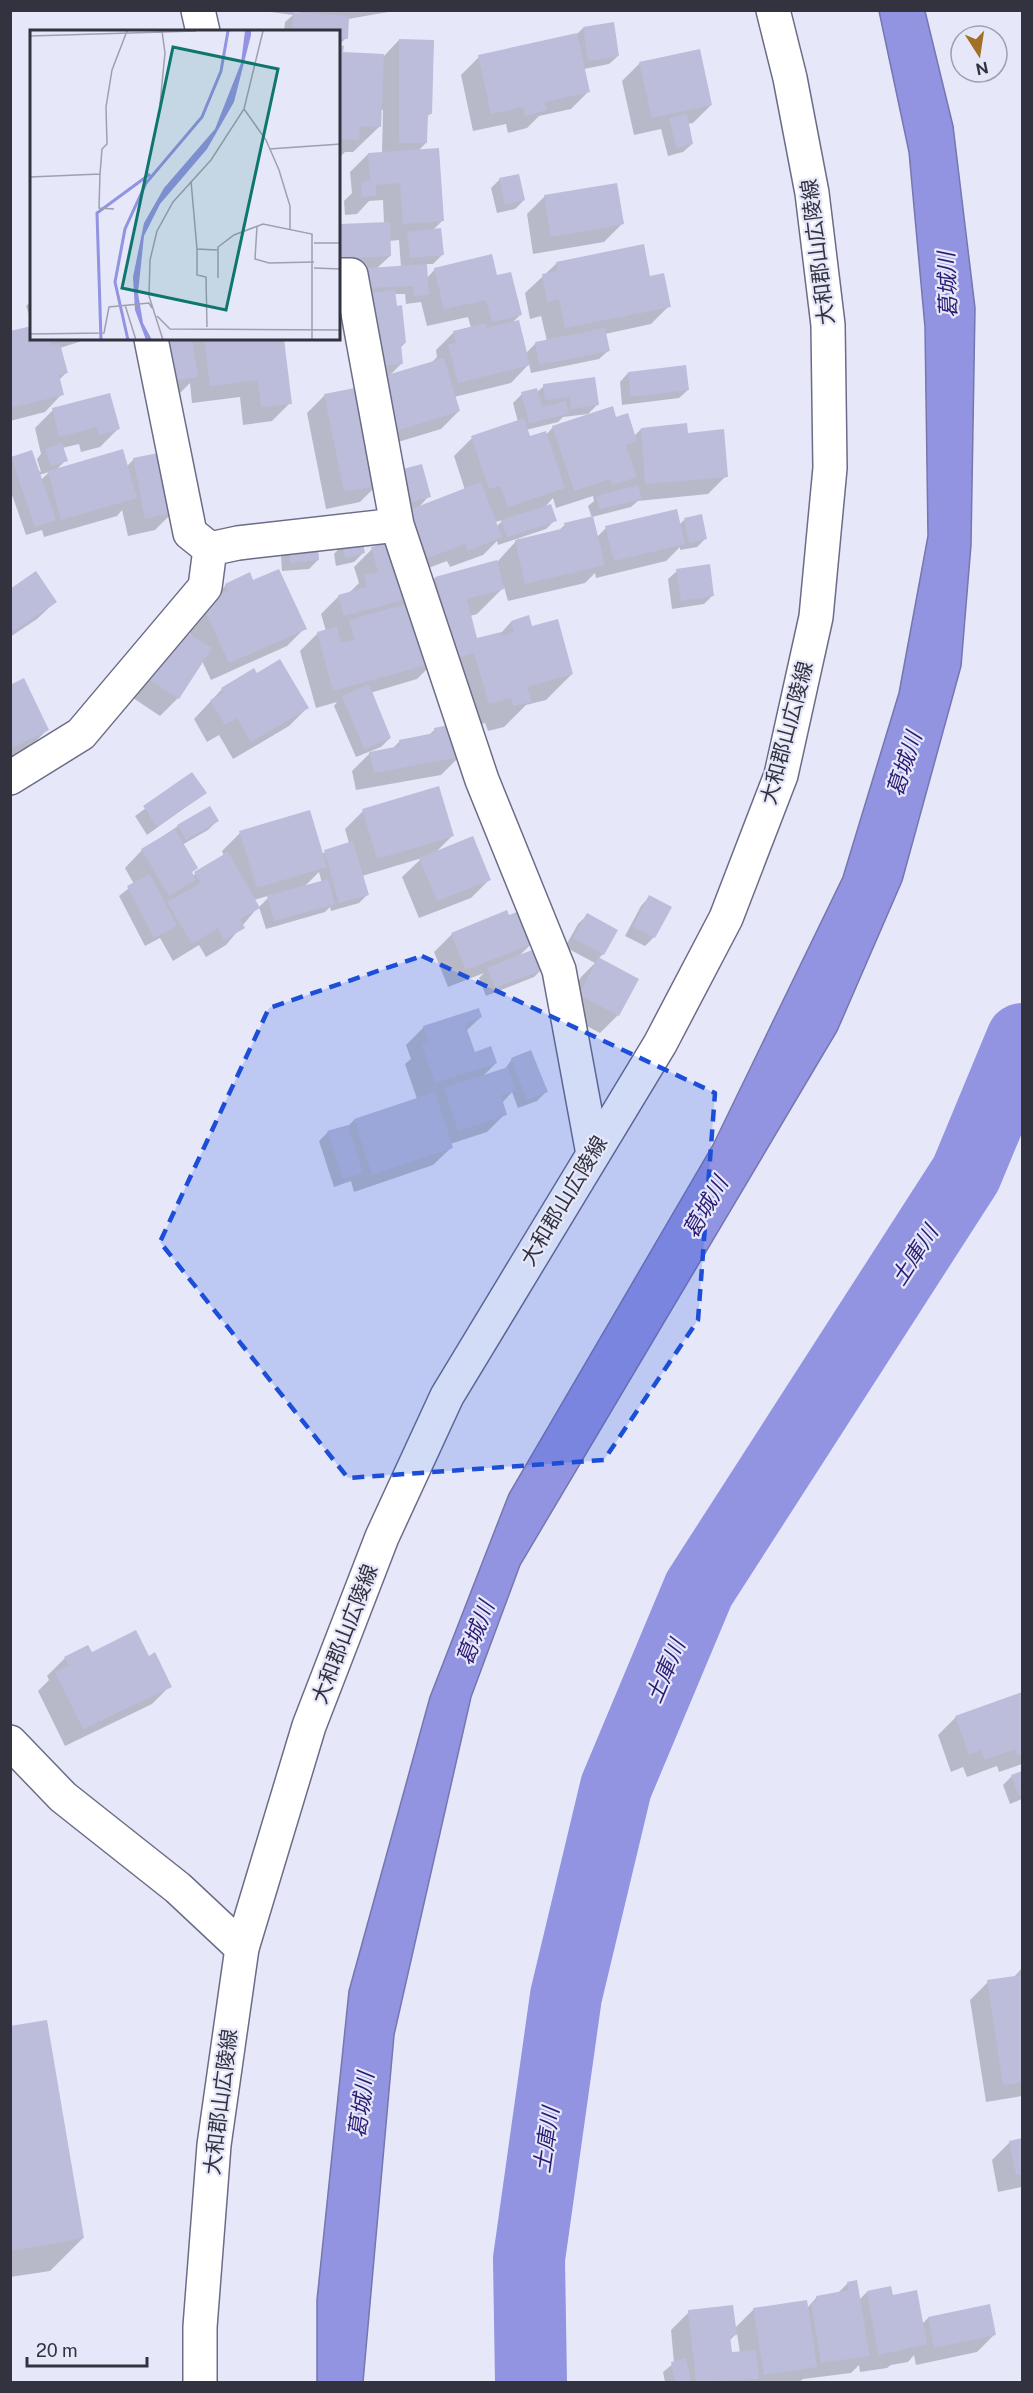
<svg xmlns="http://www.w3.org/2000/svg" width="1033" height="2393" font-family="'Public Sans','Noto Sans JP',sans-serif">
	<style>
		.water { fill: #9293e1; stroke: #7676b0; stroke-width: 1.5 }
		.shadow { fill: #0003; fill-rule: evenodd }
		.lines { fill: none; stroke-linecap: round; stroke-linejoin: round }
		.river { stroke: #9293e1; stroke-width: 72 }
		.building { fill: #bbbdda }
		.minor-casing { stroke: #6b6c87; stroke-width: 36 }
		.major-casing { stroke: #6b6c87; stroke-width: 36 }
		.minor { stroke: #fff; stroke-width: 33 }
		.major { stroke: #fff; stroke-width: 33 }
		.marked { fill: #1d4ed8; fill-opacity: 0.2; stroke: #1d4ed8; stroke-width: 4.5; stroke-dasharray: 12 8; stroke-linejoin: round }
		.labels { text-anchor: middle; stroke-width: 4.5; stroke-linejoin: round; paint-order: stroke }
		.street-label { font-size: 21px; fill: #33333f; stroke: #e6e8fa }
		.water-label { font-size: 22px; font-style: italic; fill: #2a1a73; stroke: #e6e8fa }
		.inset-river { fill: none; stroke: #9293e1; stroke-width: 3 }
		.inset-road { fill: none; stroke: #9ea0af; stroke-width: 1.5 }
		.view { fill: #0f766e; fill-opacity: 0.15; stroke: #0f766e; stroke-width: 3 }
		.inset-edge { fill: none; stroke: #33333f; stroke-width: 3 }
	</style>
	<rect width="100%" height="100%" fill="#e6e8fa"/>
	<path class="water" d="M879,11H925L953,126L975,308L971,545L961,666L902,881L837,1031L520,1565L471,1697L394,2035L363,2382H317V2300L349,1991L430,1697L509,1494L713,1145L843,877L899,693L928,536L925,327L909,152Z"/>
	<path class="shadow" d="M256,10H296L293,14H299L298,10H400L348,19L346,38L339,45V32H284L285,22L293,15Z
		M583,28L618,56L609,64L584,69L589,91L571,109L539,116L527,128L508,133L506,124L473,131L461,75L479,57L577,34Z
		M399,40L430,114L427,117L426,143L418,151L443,220L432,231L442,255L433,264H426L427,278L435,269L496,276L520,315L512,323L526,353L536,343L547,341L541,316L530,319L525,293L557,263L649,277L669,306L651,324L605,334L608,351L599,359L531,373L529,364L511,383L454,397L459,411L441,429L375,449L378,484L360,502L326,509L307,413L325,395L359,389L339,275V225L384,223L383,200L369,201L357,214L345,215L344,201L352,193L350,172L368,154L382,153L383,110L380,109L379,127L353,152H345L339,158V47L342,53L384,56ZM399,240L401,267L376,269L390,256L389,241ZM394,294H405L406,304L421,302L427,326L468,317L471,328L454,332L436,350L437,357L431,363L389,376L402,363L400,348L405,343Z
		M640,63L711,105L693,123L687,124L692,144L683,152L668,156L661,129L634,135L622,81Z
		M500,179L524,200L515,209L497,213L491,188Z
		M545,196L622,224L604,242L533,254L527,214Z
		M32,300V322L26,306Z
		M10,333L32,339H88L60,348L66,373L59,380L62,394L45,412L10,421Z
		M190,339L191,341L193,339H282L290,403L272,421L243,425L240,397L192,403L190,383L179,394L150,399Z
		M628,373L688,390L679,398L622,405L620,382Z
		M544,386L597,405L588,414L563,417L558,422L526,430L529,438L546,435L553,427L615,418L634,436L641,429L686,435L726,476L708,494L638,501L631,507L592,517L597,537L606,528L679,525L684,520L706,538L697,547L680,550V547L666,561L596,578L595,573L585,583L508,601L504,587L477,614L470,616L476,640L500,634L511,622L531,628L572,674L546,700L526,705L504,727L488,731L485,723L463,729L449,678L431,683L427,669L417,679L370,693L390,738L381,747L356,757L334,706L337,702L316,708L300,651L318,633L326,631L321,614L339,596L348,594L359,583L354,567L372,549L397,542L417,508L403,510V470L429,496L418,508L465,490L454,456L472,438L518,422L513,403L522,394L537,392ZM593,496L594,501L588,506L592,518L565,525L558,531L519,540V538L498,561L435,578L416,597L410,575L447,561L450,567L483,555L497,541L498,545L546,529L555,520L544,508L553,498L556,508ZM503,520L497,526L495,522Z
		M53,410L118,429L100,447L81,452L79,444L62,448L66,460L56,470L127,466L134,459L173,512L155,530L128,536L122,510L117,516L44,537L42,530L26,535L10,489V460L12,458L41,472L37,459L41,454L35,428ZM49,472L41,480L39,475Z
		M342,545L363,553L354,562L336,566L334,554Z
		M290,547L318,560L309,569L282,571L281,556Z
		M677,571L713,595L704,604L672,609L668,579Z
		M253,582L305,628L287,646L211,680L202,661L178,698L160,716L133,698L165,649L191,636L186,625L226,585Z
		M10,590L55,602L37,619L10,637Z
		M256,675L307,708L289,726L233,759L219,735L207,742L194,719L222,689Z
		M10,687L47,730L29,748L10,757Z
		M435,729L459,757L441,775L356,790L352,771L370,753L392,749L400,741L428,736Z
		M192,775L205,793L147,835L135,816Z
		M363,811L452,836L435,853L489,880L471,898L419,918L402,877L422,858L362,876L368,894L359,903L331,911L330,907L325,912L266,929L259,907L271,895L254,900L258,907L226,945L206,957L199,945L173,961L160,938L145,946L119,896L134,884L125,868L142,850L178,826L217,821L208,830L182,845L192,876L224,856L222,851L240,833L321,854L349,843L345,829ZM319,872L322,883L303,888Z
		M649,897L670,907L654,937L645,946L625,936L641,906Z
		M587,915L603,954L598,959L618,1015L600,1033L562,1013L581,977L595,963L565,947L578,924Z
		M452,934L533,942L518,957L543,968L534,977L486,996L479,978L484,973L448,987L434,952Z
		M481,1017L466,1031L474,1054L496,1063L481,1078L504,1070L512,1059L546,1092L537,1101L518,1108L512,1092L502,1103L505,1114L487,1132L450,1144L451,1148L433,1165L354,1192L351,1181L334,1187L319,1141L328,1132L348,1126L354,1120L417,1099L405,1064L411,1059L406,1045L424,1027Z
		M91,1654L148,1658L170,1686L152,1704L65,1746L38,1691L49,1680L47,1676L65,1658Z
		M1022,1693V1764L999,1772L997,1766L967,1777L963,1767L951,1772L938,1735L956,1717Z
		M1022,1772V1799L1010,1804L1003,1785L1012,1776Z
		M1022,1968V2096L986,2102L970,2000L988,1982L1014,1977Z
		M10,2027L83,2238L50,2271L10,2277Z
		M1022,2140V2187L998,2192L992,2160L1010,2142Z
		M848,2283L859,2300L867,2292L892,2296L922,2324L928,2318L995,2334L977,2352L916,2365L914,2355L908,2362L891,2365L887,2368L860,2372L859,2365L851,2373L803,2379L799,2382H665L663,2372L674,2363L671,2330L689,2312L734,2329L754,2309L807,2308L817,2297L837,2294ZM737,2333L740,2353L730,2354L729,2341Z"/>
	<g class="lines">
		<path class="river" d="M531,2382L529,2259L566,1996L616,1787L699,1589L966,1174L1022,1039"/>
	</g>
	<path class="building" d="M293,12L349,16L348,39L339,38V32H292Z
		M614,22L619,56L588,61L583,27Z
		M577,33L590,92L545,102L547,110L525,116L523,107L491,114L478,55Z
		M399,39L434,40L432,114H428L427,143H399Z
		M339,45L344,46L343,52L384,54L381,127L360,126L359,140L339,139Z
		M700,49L712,105L652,118L639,62Z
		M687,114L693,144L676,148L669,118Z
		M439,148L444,221L403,224L400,183L376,185V196L362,197L361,182L370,181L368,153Z
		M519,174L525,200L505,205L499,178Z
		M617,183L624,224L551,237L544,195Z
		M390,222L391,256L339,259V224Z
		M441,228L444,255L410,258L407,232Z
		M644,244L650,276L664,273L671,307L565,328L559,299L547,302L542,274L558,271L556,262Z
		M492,254L497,275L511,272L522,315L492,322L486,300L444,309L434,268Z
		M427,264L429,295L414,296L413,286L369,288L368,268Z
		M395,290L397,306L402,305L406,343L401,344L403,364L377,366L370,293Z
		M519,320L530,365L458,383L448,344L456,343L453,331L486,323L487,328Z
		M32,326V339H50L51,345L60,344L68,373L59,375L64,395L10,408V331Z
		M605,328L610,351L539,365L535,342Z
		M160,339H192L198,377L167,382Z
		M204,339H284L292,404L261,407L258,380L210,386Z
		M444,358L460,411L393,432L377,378Z
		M686,365L689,390L631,397L628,372Z
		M595,377L599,405L571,409L570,397L545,400L543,384Z
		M360,387L380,485L344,492L324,394Z
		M537,388L542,407L566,401L569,414L529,423L521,392Z
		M110,393L120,429L99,435L97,427L59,437L52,408Z
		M613,406L616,417L628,413L637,441L626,445L637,477L612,485L610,479L574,491L552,426Z
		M524,418L530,436L546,431L565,488L508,507L500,486L489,489L471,436Z
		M687,423L688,433L724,429L728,477L645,484L641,428Z
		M62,443L68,461L51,466L45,449Z
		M123,449L137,498L61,520L48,471Z
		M32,450L56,520L35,527L11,457Z
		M163,452L175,512L145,519L133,458Z
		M422,464L431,497L411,502L403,469Z
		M481,482L502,537L468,551L465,544L428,558L409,510Z
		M638,485L642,499L600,509L596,496Z
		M551,504L557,521L507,537L501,520Z
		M677,509L685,544L614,561L605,526Z
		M702,514L707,539L689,543L684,518Z
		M593,516L605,565L525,584L515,540L565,528L564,523Z
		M362,539L365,553L345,558L342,544Z
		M402,539L417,596L344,616L338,595L367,587L364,575L378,572L371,547Z
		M318,543L319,560L290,563L289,546Z
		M497,560L504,589L467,599L477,638L501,632L502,636L514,632L511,621L529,615L532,626L558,619L573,674L527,687L532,702L513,706L511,698L489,704L474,653L457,658L435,577Z
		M710,564L714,596L681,601L676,569Z
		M279,569L307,629L229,663L203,606L211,598L228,591L225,584L250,572L253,580Z
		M36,571L57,602L12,632L10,589Z
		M420,600L437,662L333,691L317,632L337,626L341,643L355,640L349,620Z
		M183,630L212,648L179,699L150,680Z
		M280,659L309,708L251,742L237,718L225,725L210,700L224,693L221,688L254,668L257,673Z
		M24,678L49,730L10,749V685Z
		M369,684L391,738L364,749L342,696Z
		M454,724L460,757L374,773L369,752L400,746L399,740L434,733V728Z
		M192,772L207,793L157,827L143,806Z
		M439,786L454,836L377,859L362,809Z
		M210,806L219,821L186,840L177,825Z
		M310,810L327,867L257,888L239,831Z
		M175,829L198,868L192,872L196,880L169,896L141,849Z
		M473,836L491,880L437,901L419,858Z
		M353,841L369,895L339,903L324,850Z
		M228,852L260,908L240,919L245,928L224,940L218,928L192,944L167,902L201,883L194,872Z
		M150,874L177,926L154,938L127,886Z
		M328,879L335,904L274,921L267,896Z
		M649,895L672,907L655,938L633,927Z
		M507,910L509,915L522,910L535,943L466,970L451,933Z
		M587,913L618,930L604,955L573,938Z
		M537,948L545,969L495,988L487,968Z
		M598,957L639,979L619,1016L579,995Z
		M479,1008L482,1017L465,1024L475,1052L491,1046L497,1063L435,1083L422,1045L429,1042L423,1026Z
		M531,1050L548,1092L527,1100L511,1058Z
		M508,1067L516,1091L501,1095L507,1115L458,1131L444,1088Z
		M435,1092L453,1148L372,1175L354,1119Z
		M348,1125L363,1173L343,1179L327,1131Z
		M136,1630L149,1656L155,1652L172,1687L83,1729L55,1672L69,1665L64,1657L88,1645L92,1652Z
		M1022,1692V1754L1017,1755L1015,1749L985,1760L981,1750L969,1755L955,1716Z
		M1022,1771V1795L1019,1796L1011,1775Z
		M1022,1975V2082L1003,2085L987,1980Z
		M47,2020L84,2238L10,2251V2026Z
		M1022,2138V2174L1016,2175L1009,2141Z
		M857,2280L870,2356L821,2363L811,2303L817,2301L816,2296L849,2290L847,2282Z
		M891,2286L893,2295L917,2290L927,2344L878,2355L867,2291Z
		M807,2300L817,2367L764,2375L753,2308Z
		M990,2304L996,2335L934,2348L928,2317Z
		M733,2305L737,2335L730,2336L732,2352L756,2350L759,2379L696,2382L688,2310Z
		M686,2358L691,2382H675L671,2362Z"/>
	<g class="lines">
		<g class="minor-casing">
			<path id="minor" d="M198,10L203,32
				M339,275H351L397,525
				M151,339L190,533L210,549
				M210,549L238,543L397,525L482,780L559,970L593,1154
				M10,778L81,734L205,587L210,549
				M10,1742L63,1797L178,1888L242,1948"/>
		</g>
		<g class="major-casing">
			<path id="major" d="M200,2382V2327L214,2145L242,1948L309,1726L382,1537L447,1396L660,1044L726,918L781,775L816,617L830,468L828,325L812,193L790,78L773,10"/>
		</g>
		<use href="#minor" class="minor"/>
		<use href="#major" class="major"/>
	</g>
	<path class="marked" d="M422,956L715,1093L698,1320L604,1460L348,1478L160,1242L269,1008Z"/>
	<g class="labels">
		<g class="street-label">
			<text transform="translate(818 252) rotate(-97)" y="7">大和郡山広陵線</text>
			<text transform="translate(787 733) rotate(-75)" y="7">大和郡山広陵線</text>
			<text transform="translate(564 1201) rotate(-59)" y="7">大和郡山広陵線</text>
			<text transform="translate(345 1634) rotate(-69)" y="7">大和郡山広陵線</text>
			<text transform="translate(221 2102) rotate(-83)" y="7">大和郡山広陵線</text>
		</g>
		<g class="water-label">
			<text transform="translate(947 285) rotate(-92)" y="8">葛城川</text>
			<text transform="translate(904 764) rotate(-72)" y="8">葛城川</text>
			<text transform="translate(705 1207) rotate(-60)" y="8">葛城川</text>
			<text transform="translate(914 1255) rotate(-57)" y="8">土庫川</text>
			<text transform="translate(475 1633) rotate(-69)" y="8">葛城川</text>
			<text transform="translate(665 1671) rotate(-67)" y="8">土庫川</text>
			<text transform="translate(361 2105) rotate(-82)" y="8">葛城川</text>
			<text transform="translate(546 2140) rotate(-82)" y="8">土庫川</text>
		</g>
	</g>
	<g transform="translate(30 30)">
		<rect width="310" height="310" fill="#e6e8fa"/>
		<path d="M215,1H221V5L204,72L177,119L130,174L114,206L108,263L113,293L122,310H116L105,280L103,247L114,193L134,158L185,99L211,33Z" fill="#9293e1"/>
		<path class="inset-river" d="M71,310L67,183L120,144M98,310L85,252L95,199L116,153L172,87L191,41L198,1"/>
		<path class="inset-road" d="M0,6L166,1M130,74L135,23L132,1M214,79L236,110L249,140L260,176V200M239,119L311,114M0,147L70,144M161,151L167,219L187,220M84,179L69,178L70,144L72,119L77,114L76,77L82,40L97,1M227,196L225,229L239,233L284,232M284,213H311M167,219V245L176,247L177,297M284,238L311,239M188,248V217L204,205L233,194L282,204V310M95,275L106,310M127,286L140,299L311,300M0,304L74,303L79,277L119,273L122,278M133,310L119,266L120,230L127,201L143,172L181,130L214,79L233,1"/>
		<path class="view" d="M143,17L248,39L196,280L92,258Z"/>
		<rect width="310" height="310" class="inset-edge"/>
	</g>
	<rect width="1033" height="2393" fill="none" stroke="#33333f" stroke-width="24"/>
	<g transform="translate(979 54) rotate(168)"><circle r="28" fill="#e6e8fa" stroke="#9ea0af" stroke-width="1.5"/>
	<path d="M0-4.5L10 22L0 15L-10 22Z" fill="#a16f25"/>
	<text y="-9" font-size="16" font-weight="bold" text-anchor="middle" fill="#33333f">N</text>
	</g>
	<path d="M27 2357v9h120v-9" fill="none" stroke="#33333f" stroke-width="3"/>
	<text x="36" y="2357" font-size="18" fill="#33333f" stroke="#e6e8fa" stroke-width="4.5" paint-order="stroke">20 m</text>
</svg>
